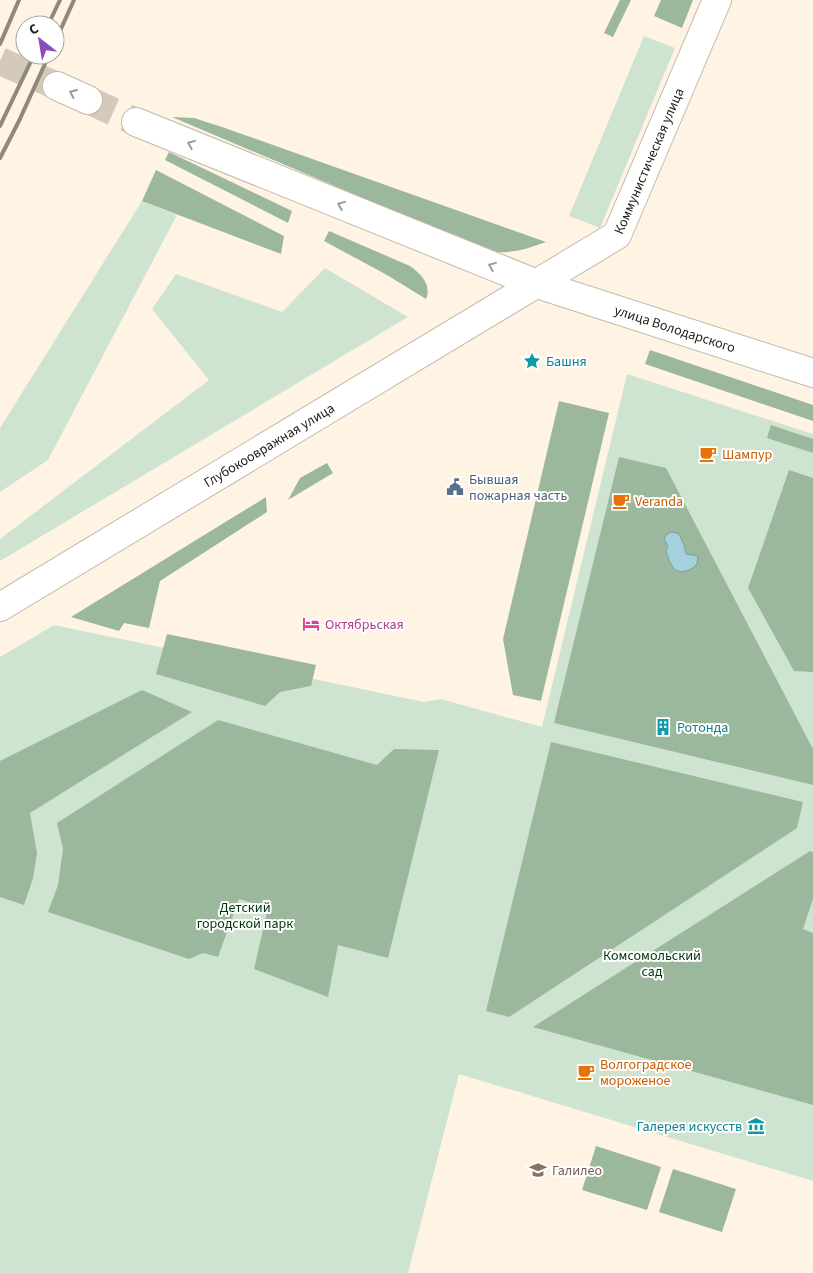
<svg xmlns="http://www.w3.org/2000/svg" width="813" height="1273" font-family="'Source Sans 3',sans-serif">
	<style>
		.green { fill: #cfe4d0 }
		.forest { fill: #9bb89c }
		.water { fill: #a4d1de; stroke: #7e9ca3 }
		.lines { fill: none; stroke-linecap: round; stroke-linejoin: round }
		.secondary-tunnel { stroke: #d3cabc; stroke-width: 28; stroke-dasharray: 28 14; stroke-linecap: butt }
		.tertiary-casing { stroke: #c3b9aa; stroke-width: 30 }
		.secondary-casing { stroke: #c3b9aa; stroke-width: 30 }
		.tertiary { stroke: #fff; stroke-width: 28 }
		.secondary { stroke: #fff; stroke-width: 28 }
		.rail { stroke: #8f887d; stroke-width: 4 }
		.oneway { stroke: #9c9b98 }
		.labels { text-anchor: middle; stroke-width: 4; stroke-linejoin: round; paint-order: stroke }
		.street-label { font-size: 14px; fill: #24201a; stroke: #fff }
		.culture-label { font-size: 14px; fill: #0d838f; stroke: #fff; text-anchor: start }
		.food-label { font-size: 14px; fill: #c56008; stroke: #fff; text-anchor: start }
		.service-label { font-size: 14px; fill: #4e5e75; stroke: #fff; text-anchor: start }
		.hotel-label { font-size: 14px; fill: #b23c85; stroke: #fff; text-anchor: start }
		.park-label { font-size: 14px; fill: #03330e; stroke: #fff }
		.education-label { font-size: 14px; fill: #785e54; stroke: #fff; text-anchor: start }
	</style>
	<rect width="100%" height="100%" fill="#fff4e4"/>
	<path class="green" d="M644,36L675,48L600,228L569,216Z
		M142,201L177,215L48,460L0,492V428Z
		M325,268L408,317L0,561V539L209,380L152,309L176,274L282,312Z
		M627,374L813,434V1181L459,1074L408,1273H0V657L54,625L424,702L441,699L542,727Z"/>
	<path class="forest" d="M620,0H631L613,37L604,33Z
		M661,0H693L682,28L654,16Z
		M172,117L194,118L222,127L546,242C524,250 514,253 490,252Z
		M169,152L292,211L288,223L165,160Z
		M156,170L284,236L281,254L142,201Z
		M329,231L410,266C421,274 432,285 426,299L387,275L324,241Z
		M650,350L813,405V421L645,364Z
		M559,401L609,413L541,701L513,695L503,639Z
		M771,425L813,439V453L767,438Z
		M619,457L666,468L813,749V785L554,723Z
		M327,463L333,473L288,500L300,478Z
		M789,470L813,478V672L794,671L748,588Z
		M266,497L267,512L160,581L149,628L124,623L119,631L71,617Z
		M167,634L316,665L311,686L280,692L265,706L156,674Z
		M142,690L192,712L30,813L37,853L33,878L24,905L0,897V761Z
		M218,720L377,765L394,749L439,750L388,958L338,945L328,997L254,969L268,908L239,899L218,957L203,953L189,959L48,912L58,885L63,849L57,823Z
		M551,742L803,802L797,828L509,1017L486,1011Z
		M810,851L813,852V899L803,929L813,933V1105L533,1027Z
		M596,1146L661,1167L647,1210L582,1190Z
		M673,1169L736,1189L722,1232L659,1212Z"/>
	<path class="water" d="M673,532L679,534L684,545L686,554L698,556L697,564C691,571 678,576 672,566C669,561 667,555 666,550L668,547L664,538L669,533Z"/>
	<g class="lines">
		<path class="secondary-tunnel" d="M0,61L57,86
			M88,100L136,122"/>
		<g class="tertiary-casing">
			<g id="tertiary">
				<path id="s1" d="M537,284L813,373"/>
			</g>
		</g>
		<g class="secondary-casing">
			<g id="secondary">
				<path d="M57,86L88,100"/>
				<path d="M136,122L537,284"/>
				<path id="s2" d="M0,607L617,235L717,0"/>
			</g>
		</g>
		<use href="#tertiary" class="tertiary"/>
		<use href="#secondary" class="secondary"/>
		<path class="rail" d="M48,25L60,0
			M55,42L74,0
			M0,44L19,0
			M0,126L34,55
			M0,158L19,121L49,55"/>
	</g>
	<defs><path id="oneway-chevron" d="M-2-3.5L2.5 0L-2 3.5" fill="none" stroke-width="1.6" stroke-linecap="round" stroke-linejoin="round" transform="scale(1.25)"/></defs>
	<g class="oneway">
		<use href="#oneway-chevron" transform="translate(73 93) rotate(-156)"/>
		<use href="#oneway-chevron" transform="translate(191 144) rotate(-158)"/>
		<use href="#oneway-chevron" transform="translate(341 205) rotate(-158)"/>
		<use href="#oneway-chevron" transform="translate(492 266) rotate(-158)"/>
	</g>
	<defs>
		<g id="sight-bare" transform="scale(1.35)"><path d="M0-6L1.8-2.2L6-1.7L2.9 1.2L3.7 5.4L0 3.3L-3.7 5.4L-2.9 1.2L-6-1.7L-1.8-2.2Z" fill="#0f9aa8" stroke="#fff" stroke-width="2.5" paint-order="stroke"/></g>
		<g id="cafe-bare" transform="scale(1.35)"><path d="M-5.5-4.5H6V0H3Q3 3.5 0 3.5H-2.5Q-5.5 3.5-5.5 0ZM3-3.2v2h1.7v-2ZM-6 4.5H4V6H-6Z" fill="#e8710a" stroke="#fff" stroke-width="2.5" paint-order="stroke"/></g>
		<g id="civic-bare" transform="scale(1.35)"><path d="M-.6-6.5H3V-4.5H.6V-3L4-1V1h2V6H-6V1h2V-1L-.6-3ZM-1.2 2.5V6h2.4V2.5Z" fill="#5c6f8a" stroke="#fff" stroke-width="2.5" paint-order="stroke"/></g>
		<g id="hotel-bare" transform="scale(1.35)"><path d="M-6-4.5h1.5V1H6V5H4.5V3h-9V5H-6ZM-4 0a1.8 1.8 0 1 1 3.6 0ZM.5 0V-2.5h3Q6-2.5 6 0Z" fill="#d1479c" stroke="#fff" stroke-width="2.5" paint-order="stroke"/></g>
		<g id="building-bare" transform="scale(1.35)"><path d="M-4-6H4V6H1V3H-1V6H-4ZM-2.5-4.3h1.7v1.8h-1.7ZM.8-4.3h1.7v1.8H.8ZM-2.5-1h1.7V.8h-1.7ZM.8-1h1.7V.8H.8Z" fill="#0f9aa8" stroke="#fff" stroke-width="2.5" paint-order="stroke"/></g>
		<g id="museum-bare" transform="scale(1.35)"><path d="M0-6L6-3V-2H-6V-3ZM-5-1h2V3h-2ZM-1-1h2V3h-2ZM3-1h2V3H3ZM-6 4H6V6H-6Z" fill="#0f9aa8" stroke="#fff" stroke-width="2.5" paint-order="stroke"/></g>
		<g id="school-bare" transform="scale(1.35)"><path d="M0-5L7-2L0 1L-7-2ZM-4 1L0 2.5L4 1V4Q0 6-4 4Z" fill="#8d6e63" stroke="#fff" stroke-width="2.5" paint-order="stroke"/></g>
	</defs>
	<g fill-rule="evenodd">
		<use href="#sight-bare" x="532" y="361"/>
		<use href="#cafe-bare" x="708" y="454"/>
		<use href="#civic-bare" x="455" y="487"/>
		<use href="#cafe-bare" x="621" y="501"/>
		<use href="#hotel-bare" x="311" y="624"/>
		<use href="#building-bare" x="663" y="727"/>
		<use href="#cafe-bare" x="586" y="1072"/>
		<use href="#museum-bare" x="756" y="1126"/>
		<use href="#school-bare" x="538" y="1170"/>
	</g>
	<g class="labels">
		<g class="street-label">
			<text dy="5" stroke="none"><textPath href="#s2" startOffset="801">Коммунистическая улица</textPath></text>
			<text dy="5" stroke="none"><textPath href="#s1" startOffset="145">улица Володарского</textPath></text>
			<text dy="5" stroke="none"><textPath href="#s2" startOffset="314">Глубокоовражная улица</textPath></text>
		</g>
		<g class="culture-label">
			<text x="546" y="366">Башня</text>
			<text x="677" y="732">Ротонда</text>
			<text x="742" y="1131" text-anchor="end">Галерея искусств</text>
		</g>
		<g class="food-label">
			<text x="722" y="459">Шампур</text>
			<text x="635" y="506">Veranda</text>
			<text x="600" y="1069">Волгоградское<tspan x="600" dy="16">мороженое</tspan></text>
		</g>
		<g class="service-label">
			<text x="469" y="484">Бывшая<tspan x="469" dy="16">пожарная часть</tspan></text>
		</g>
		<g class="hotel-label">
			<text x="325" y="629">Октябрьская</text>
		</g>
		<g class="park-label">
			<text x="245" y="912">Детский<tspan x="245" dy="16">городской парк</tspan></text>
			<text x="652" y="960">Комсомольский<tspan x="652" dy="16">сад</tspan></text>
		</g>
		<g class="education-label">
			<text x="552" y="1175">Галилео</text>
		</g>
	</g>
	<g transform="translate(40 40) rotate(329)"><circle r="24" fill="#ffffff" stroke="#a7a6a3"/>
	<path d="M0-4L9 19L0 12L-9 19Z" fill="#8d4abf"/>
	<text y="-8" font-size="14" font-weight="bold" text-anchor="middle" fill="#24201a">С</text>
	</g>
</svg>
